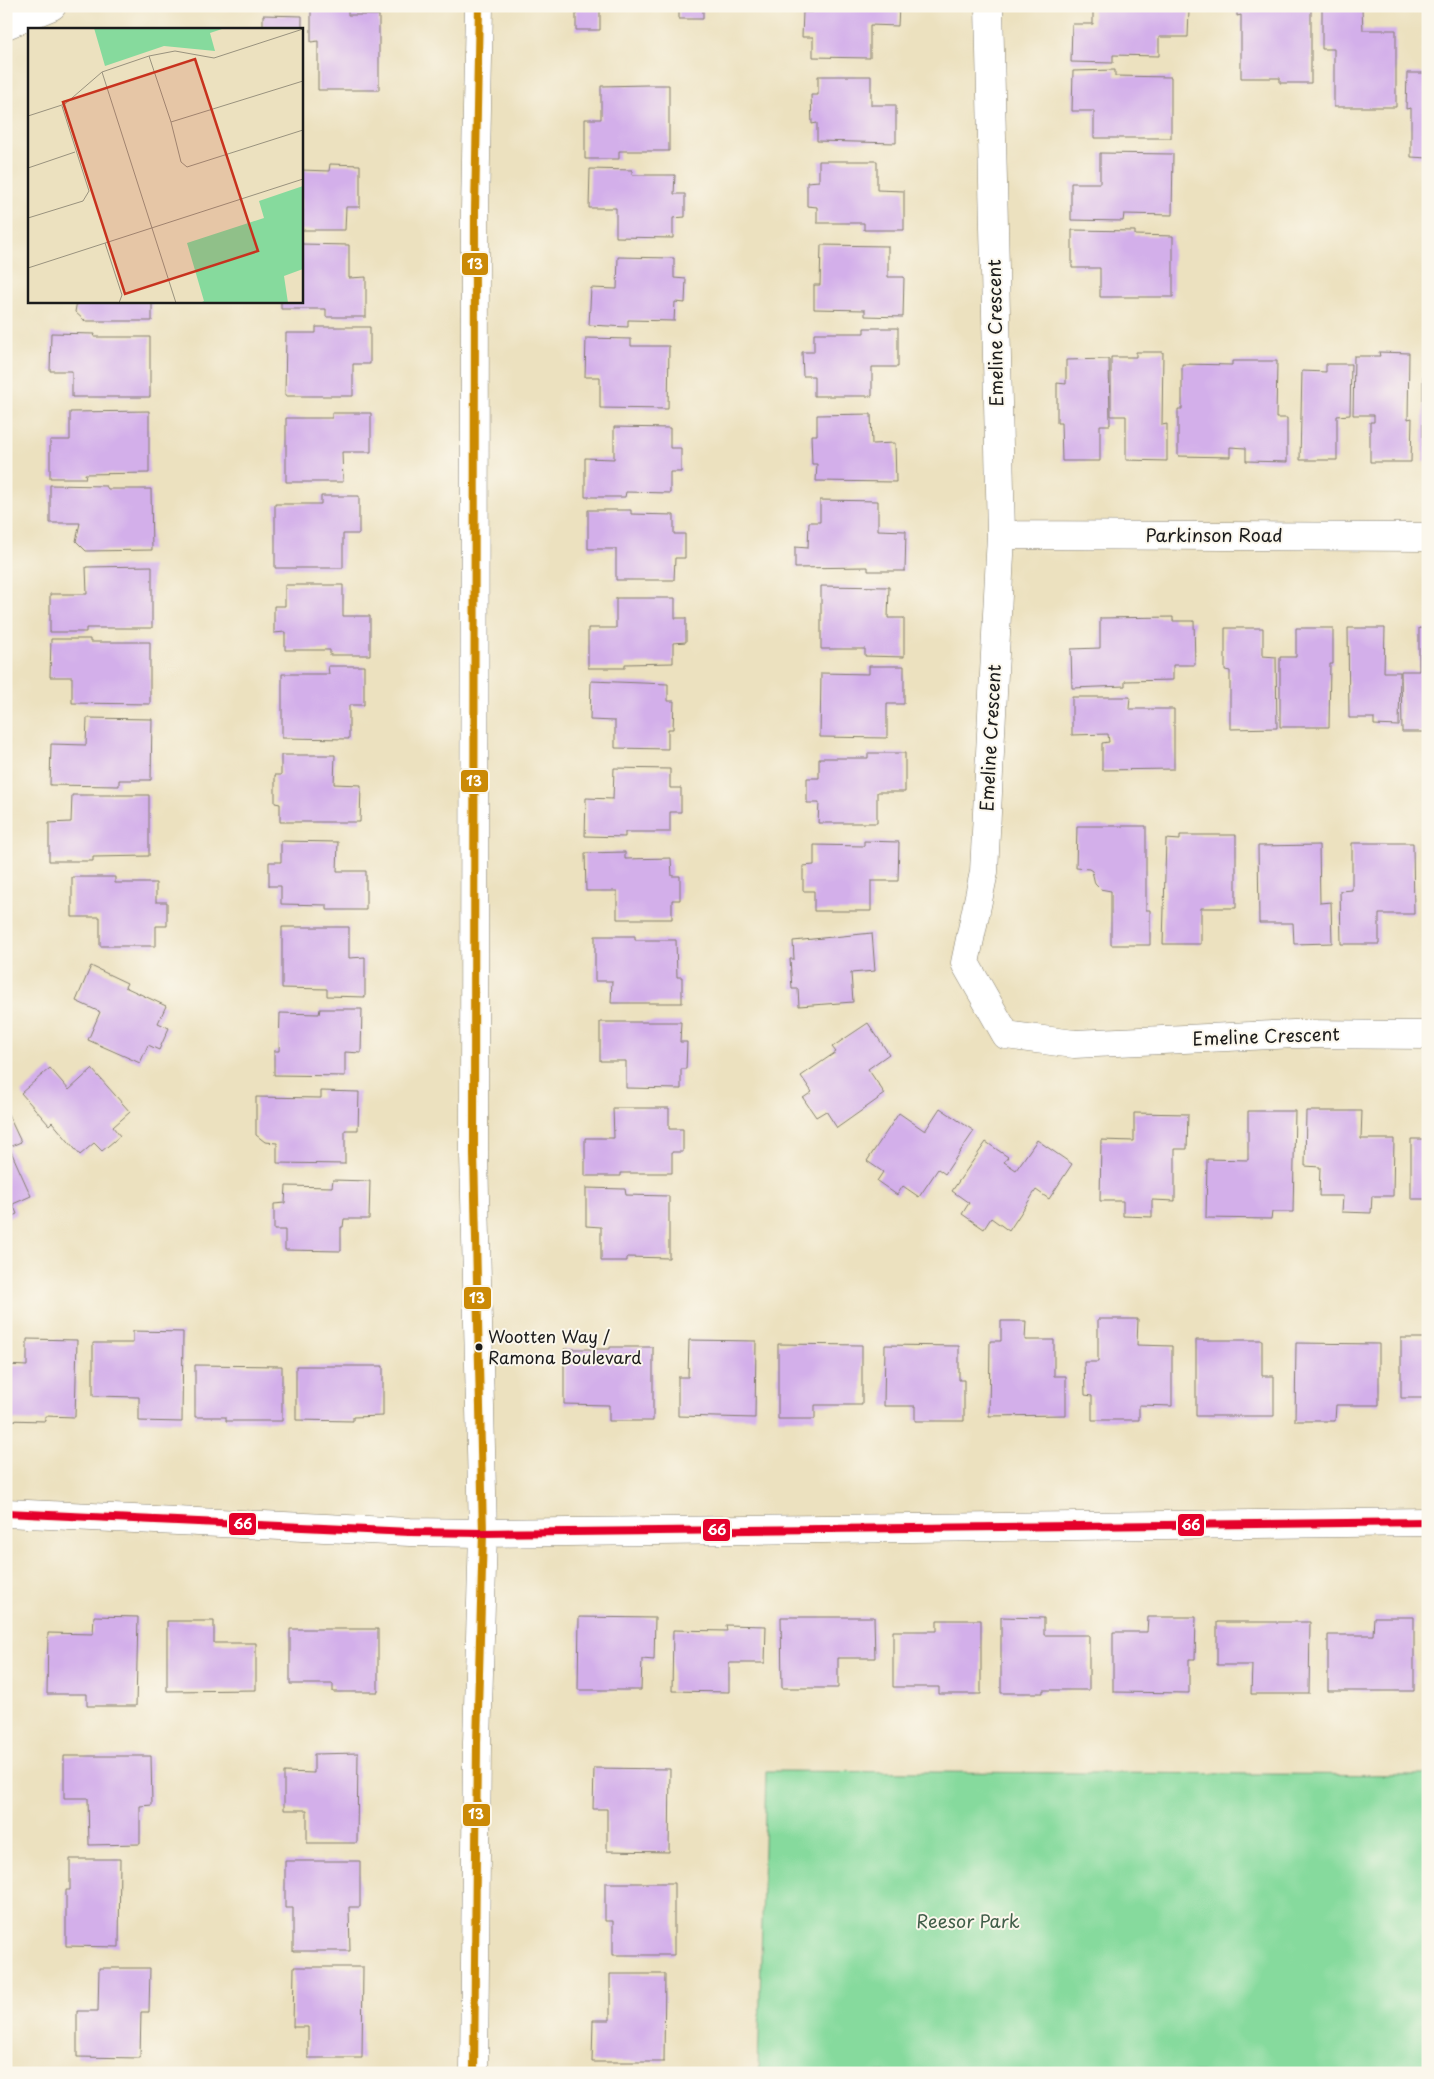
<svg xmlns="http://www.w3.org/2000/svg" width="1434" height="2079" font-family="'Playpen Sans',sans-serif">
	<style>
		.green { fill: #86da9d; stroke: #517b5c }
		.building { fill: #d3afea }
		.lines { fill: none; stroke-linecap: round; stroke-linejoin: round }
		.minor-casing { stroke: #847e6e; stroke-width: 29 }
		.tertiary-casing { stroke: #847e6e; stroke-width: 29 }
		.minor { stroke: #fff; stroke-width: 28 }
		.tertiary { stroke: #fff; stroke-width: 28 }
		.bus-1-casing { stroke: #fbf7ec; stroke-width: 11 }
		.bus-2-casing { stroke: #fbf7ec; stroke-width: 11 }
		.bus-1 { stroke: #cb8a06; stroke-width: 8 }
		.bus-2 { stroke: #e4002b; stroke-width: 8 }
		.bus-dot { fill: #1c1c1c; stroke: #fbf7ec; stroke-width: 2 }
		.labels { text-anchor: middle; stroke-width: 4; stroke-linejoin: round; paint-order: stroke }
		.bus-label { font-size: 17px; fill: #1c1c1c; stroke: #fbf7ec; text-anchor: start }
		.street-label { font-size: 18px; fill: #1c1c1c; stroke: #fbf7ec }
		.park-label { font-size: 18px; fill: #415e49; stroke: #fbf7ec }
		.inset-road { fill: none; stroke: #99927e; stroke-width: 1 }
		.view { fill: #c8321e; fill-opacity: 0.15; stroke: #c8321e; stroke-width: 2.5 }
		.inset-edge { fill: none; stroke: #1c1c1c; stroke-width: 2.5 }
		.line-badge { stroke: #fbf7ec; stroke-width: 2 }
		.badge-label { font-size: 14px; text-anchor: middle; font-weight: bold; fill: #fff }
	</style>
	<rect width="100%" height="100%" fill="#fbf7ec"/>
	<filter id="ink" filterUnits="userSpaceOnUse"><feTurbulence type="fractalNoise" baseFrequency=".02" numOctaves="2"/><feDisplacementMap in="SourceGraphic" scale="10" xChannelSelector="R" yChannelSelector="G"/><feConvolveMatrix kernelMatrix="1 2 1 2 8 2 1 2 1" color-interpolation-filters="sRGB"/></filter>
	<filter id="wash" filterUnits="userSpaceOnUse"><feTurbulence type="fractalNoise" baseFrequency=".0096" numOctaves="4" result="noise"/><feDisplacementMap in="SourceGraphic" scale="20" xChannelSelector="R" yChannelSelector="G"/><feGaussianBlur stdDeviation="1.12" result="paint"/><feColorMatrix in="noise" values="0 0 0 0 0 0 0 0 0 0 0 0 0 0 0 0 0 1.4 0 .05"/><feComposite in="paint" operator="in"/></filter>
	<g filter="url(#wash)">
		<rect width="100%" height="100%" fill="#ece1bf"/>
		<path class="green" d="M766,1771L1428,1775V2073H758Z"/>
		<g id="blocks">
			<path class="building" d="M311,6H348V15H379V90H318V41L311,42Z
				M576,6H635V10H600V30H576Z
				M679,6H703V19H679Z
				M813,6H899L898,26L870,25V58L813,57V37H802L803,12H813Z
				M1093,6H1171V10H1189L1188,37H1159V56L1113,55V63L1071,62L1072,24H1093Z
				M1237,6L1311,8V83H1280V78H1241V15L1237,16Z
				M1322,9H1362L1363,30H1396V107H1334V49H1322Z
				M263,15L302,16V29H263Z
				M1115,70V76L1171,77V138H1094V111H1072L1073,71Z
				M1407,73H1428V158L1411,157V108L1406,109Z
				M818,76H871V105H896V143L817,141V123L812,124L811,95H818Z
				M647,85H669V151H619V159H585V119H601V86Z
				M1100,153L1173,154L1172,215L1124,214L1123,221L1071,220V183H1100Z
				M819,161H877V190L904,191V230H864V223H817V207L807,206V182L819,181Z
				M330,164L360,165V207H346L345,230H301V170L329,171Z
				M590,169L632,170V175H675L674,194H685V217L673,218V238L616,237V208H589Z
				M1072,230L1135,231V235L1173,236V297H1100V268H1072Z
				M301,244L349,245V278L366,277V317H326V309H281V301H301Z
				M821,245L888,246V277H904L903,317L865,316V310L814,309V285H820Z
				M618,257L674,258V278L686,279L685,303L675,302L674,321L628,320V327L589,325L591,288L617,289Z
				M77,301H152V321H85L75,312Z
				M316,327H370V364H353V396H285L286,333H316Z
				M864,328H898V367H872V396H814V376H803L802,352H814V333H864Z
				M51,333L95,334L94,337H150V397H72V371H50Z
				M586,338L631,339V346H669L668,409L600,408V377H585Z
				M1136,352H1163L1162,425L1167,424V461L1126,460V416H1111V357H1136Z
				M1379,352L1409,353L1408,419L1412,418L1411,462H1370V422H1374V415H1353L1354,356H1380Z
				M1423,353H1428V461H1423Z
				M1109,359L1110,425H1100V461H1062L1061,423H1057V383L1066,384V360Z
				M1232,361H1277L1276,418H1287V462L1246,461V448L1230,447V457L1178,456V409H1182V364L1232,365Z
				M1326,364H1351L1350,415L1337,416V460H1300L1302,371L1326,372Z
				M149,411V473L85,474L86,478H50V440H70V412Z
				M332,413H371V452H342L343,482H286V418H332Z
				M871,414L872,444L895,443L896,482L816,481L817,464H812L811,435H817V415Z
				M614,427L670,428V448H681V472H670V493L626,492L625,497H585V458L614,459Z
				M50,485L106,486L108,489H151L152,550L86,551L76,541L80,523H50Z
				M321,496H359V534H343V568H275V504H321Z
				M820,500L878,501V530L906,531L905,571H868V567L795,568V547L808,548L809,522H820Z
				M588,510H631V514L674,515V534H685V558H675L674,580H616V549H588Z
				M152,566V628H86V632H50V594H87L86,567Z
				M285,585H343V616H370V655H330V650H285V632L274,633V606H285Z
				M821,586L889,587L888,618H904V657L865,656V649H821Z
				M616,598H675V618H686V642L673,643V663L625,664V668H588V628H616Z
				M1173,617V621H1194L1195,665H1173V680L1125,681V686L1072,688L1071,649L1100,648V618Z
				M1225,628H1263V656L1276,657L1277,728L1230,729V671L1225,670Z
				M1296,628H1333V664H1330L1329,727H1280V657H1296Z
				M1348,628H1385L1384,672H1400L1399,726L1374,725V718H1349Z
				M1419,628L1428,629V732H1402L1401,671H1419Z
				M51,639H90V642H150V704L72,703V677H50Z
				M328,666H364V705H349V739L282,738V674H329Z
				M869,666H904V704H887V738L820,737L821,673L869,674Z
				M591,681L668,684V701H674L673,729H668V749L615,748V721L590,720Z
				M1072,697H1130L1129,709H1174V769L1102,770V743L1109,742L1108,734L1072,735Z
				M87,718L152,719L151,780H119V786L50,785L51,744L86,745Z
				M868,753H905V792H877V823H818L819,803H807V778H819V758H868Z
				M281,755H335L334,784L361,785L360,822H280V804L275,803V775H281Z
				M614,768L670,769V788H681V812H670V832H625V837L585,836L586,798L613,799Z
				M72,795H149V856L93,857V861H49V823L71,822Z
				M1077,826H1146V910H1150V945H1111V891L1100,889L1095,884L1092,871L1089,869L1076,868Z
				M1180,835H1236V908H1201V944H1163L1166,839L1180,840Z
				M281,841L338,842L337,871H366V910H327V905L281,904V886H269V862H281Z
				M864,841L899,842L898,881H871V911H814V891H803V866L814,865V845L864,846Z
				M1352,843H1413L1414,914H1379V944H1341L1340,891L1352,890Z
				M1319,845L1320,903L1331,902L1332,943L1294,944L1293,923H1259L1258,846Z
				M625,852V859L671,858L672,876H680V900H672V919H617V891H586L585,853Z
				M72,877H115V883H156V902H167V926H156V946H100V917H72Z
				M282,927H349V958L365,957V997L327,996V989L282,988Z
				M872,933L875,971L851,973L853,1002L799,1006L798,989H792L790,959H794L793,941Z
				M595,936H635V940H676L677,977H682V1003H611L612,981H595Z
				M91,966L127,983L125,987L166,1006L158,1023L169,1028L159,1050L148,1045L140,1063L88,1040L100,1012L76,1001Z
				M320,1009H362L361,1053L345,1052V1076L274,1075V1051H279L280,1013L319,1014Z
				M600,1022H681L680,1042H687L686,1069H681V1089L626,1088V1061H600Z
				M868,1023L889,1054L868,1069L885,1094L837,1128L826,1111L816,1117L803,1098L812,1092L801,1076L836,1052L832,1047Z
				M50,1068L69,1090L92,1069L130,1112L113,1127L120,1136L102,1151L94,1143L80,1155L52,1122L49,1125L21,1093Z
				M321,1091L359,1092L358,1130H345V1164L277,1163V1143L265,1142L256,1135V1097L321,1098Z
				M613,1108H669V1129H683V1152H672V1173H621V1176H585V1138H614Z
				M940,1108L974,1131L945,1174L938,1169L919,1197L903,1186L897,1195L877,1181L883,1172L867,1161L899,1113L925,1131Z
				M6,1110L21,1142L9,1147L31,1196L13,1204L17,1214L6,1219Z
				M1248,1111H1295L1293,1212H1272L1271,1219L1206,1218L1207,1159L1248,1160Z
				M1306,1111H1362L1361,1139H1394L1393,1196H1372L1371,1213L1342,1212L1343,1196H1319L1320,1167L1305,1166Z
				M1134,1113L1188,1114L1187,1149H1175V1201L1152,1200V1217L1123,1216V1201H1100L1101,1140L1134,1141Z
				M1411,1139H1428V1199H1411Z
				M1037,1140L1072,1164L1049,1199L1036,1190L1009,1231L991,1218L984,1229L962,1214L969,1203L952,1191L986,1142L1008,1157L1004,1162L1016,1170Z
				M333,1180L370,1181L369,1219H344L343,1227H341V1251L285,1250V1230H274V1204L285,1203L286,1186L332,1187Z
				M586,1188L625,1189L626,1195L669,1196V1258L627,1257V1261H601V1227L586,1226Z
				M1098,1319H1138L1137,1345L1172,1346V1406L1139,1405V1420H1092V1396L1085,1395L1084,1362H1098Z
				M1001,1321H1026L1025,1340H1054V1376H1066V1415L989,1416L990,1341H1001Z
				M133,1331L183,1332L182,1422L139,1421V1397L93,1396V1343H133Z
				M1401,1338H1428V1398H1401Z
				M27,1339L77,1340L75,1417L45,1416V1421L6,1420V1365L27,1366Z
				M689,1340L756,1341L755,1418L678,1416V1377H688Z
				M1196,1340H1262V1376H1274V1416H1196Z
				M1296,1343L1379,1344V1405H1336L1335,1421H1295Z
				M778,1344L862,1345V1405H815V1419H778Z
				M885,1345L959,1346V1380H964V1421H915V1406H884Z
				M610,1347H653V1421H609V1405L564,1404V1349H610Z
				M195,1365L282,1366V1421H226V1417H195Z
				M296,1366H383V1416L353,1417V1421L296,1420Z
				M94,1616L138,1617L136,1706H87V1694H47L48,1633L93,1634Z
				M579,1617L655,1618L654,1660L642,1659L641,1690H578Z
				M781,1617H874L875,1658H838V1688H782Z
				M1001,1617L1044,1618V1635H1089V1690H1043V1693H1001Z
				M1148,1617H1196L1195,1659H1189V1693L1113,1692V1632H1147Z
				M1374,1617H1414V1691H1328V1635H1373Z
				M937,1620H981V1694H939V1687H893V1631H937Z
				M167,1621H214V1643H256V1690L167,1691Z
				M1217,1622H1310L1309,1694H1251L1252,1665H1217Z
				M726,1625L766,1626L765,1663H729V1692L672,1691L673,1630L727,1631Z
				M290,1629H378V1692H333V1684H290Z
				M358,1753L357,1843H307V1810H284V1772L314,1773V1754Z
				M64,1756H151L152,1805L140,1806V1844L89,1845L88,1798H64Z
				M594,1768L670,1769L669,1852L607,1851V1809H593Z
				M70,1859H120L119,1947L66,1946V1890H70Z
				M285,1861H360V1907H349L350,1951H293V1908H285Z
				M605,1883H674V1955H613V1921H605Z
				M294,1967H363L362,2058H308V2027H293Z
				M99,1968H150L149,2012H141L140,2058L77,2057V2011H98Z
				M610,1974H665L664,2062H592L593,2020H610Z"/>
		</g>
	</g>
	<g filter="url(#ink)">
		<use href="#blocks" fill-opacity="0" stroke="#847e6e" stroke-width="1"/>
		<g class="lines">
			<g class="minor-casing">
				<path id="minor" d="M989,6L1001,535L984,872L965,963L1006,1035L1074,1044L1294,1034L1428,1035
					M1001,535L1428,537
					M6,1513L410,1532L483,1533L1428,1522"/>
			</g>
			<g class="tertiary-casing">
				<path id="tertiary" d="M6,25L52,6
					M474,2073L477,1743L483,1533L474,1154L475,210L479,6"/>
			</g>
			<use href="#minor" class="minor"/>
			<use href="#tertiary" class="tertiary"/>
			<g class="bus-1-casing">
				<path id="bus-1" d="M474,2073L477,1743L483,1533L474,1154L475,210L479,6"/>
			</g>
			<g class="bus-2-casing">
				<path id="bus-2" d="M6,1513L410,1532L483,1533L1428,1522"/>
			</g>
			<use href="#bus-1" class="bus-1"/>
			<use href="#bus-2" class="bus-2"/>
		</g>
	</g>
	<circle class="bus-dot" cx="479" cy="1347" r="4.5"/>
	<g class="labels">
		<g class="bus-label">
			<text x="488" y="1343">Wootten Way /<tspan x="488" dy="21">Ramona Boulevard</tspan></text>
		</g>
		<g class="street-label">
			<text transform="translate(996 333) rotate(-91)" y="6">Emeline Crescent</text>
			<text x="1214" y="542">Parkinson Road</text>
			<text transform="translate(991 738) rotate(-87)" y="6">Emeline Crescent</text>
			<text transform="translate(1266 1037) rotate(-2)" y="6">Emeline Crescent</text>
		</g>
		<g class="park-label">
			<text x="968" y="1928">Reesor Park</text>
		</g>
	</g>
	<g transform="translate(28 28)">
		<rect width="275" height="275" fill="#ece1bf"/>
		<path d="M66,0H197L182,5L187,23L136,18L77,38ZM275,158V241L256,248L260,275H172L176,273L159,215L236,190L231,173Z" fill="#86da9d"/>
		<path class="inset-road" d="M121,28L143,94L153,134L159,139L275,102M74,44L148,275M0,88L37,76L74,44L121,28L147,23L186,30L275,1M143,94L275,53M0,140L47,124M0,190L55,173L61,163L34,78M77,215L94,267L91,275M0,240L275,151"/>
		<path class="view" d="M167,31L230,223L97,266L35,74Z"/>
		<rect width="275" height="275" class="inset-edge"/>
	</g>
	<g class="line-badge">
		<rect x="461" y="252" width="28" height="24" rx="5" fill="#cb8a06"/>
		<rect x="460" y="769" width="29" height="24" rx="5" fill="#cb8a06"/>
		<rect x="463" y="1286" width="29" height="24" rx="5" fill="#cb8a06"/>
		<rect x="228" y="1512" width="29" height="24" rx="5" fill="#e4002b"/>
		<rect x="1177" y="1513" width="28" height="24" rx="5" fill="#e4002b"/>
		<rect x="702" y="1518" width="29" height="24" rx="5" fill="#e4002b"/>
		<rect x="462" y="1803" width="29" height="24" rx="5" fill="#cb8a06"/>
	</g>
	<g class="badge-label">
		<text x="475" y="269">13</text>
		<text x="474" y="786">13</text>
		<text x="477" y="1303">13</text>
		<text x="243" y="1529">66</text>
		<text x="1191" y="1530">66</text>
		<text x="717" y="1535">66</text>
		<text x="476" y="1819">13</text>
	</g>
	<rect width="1434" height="2079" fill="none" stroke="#fbf7ec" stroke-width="25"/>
</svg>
